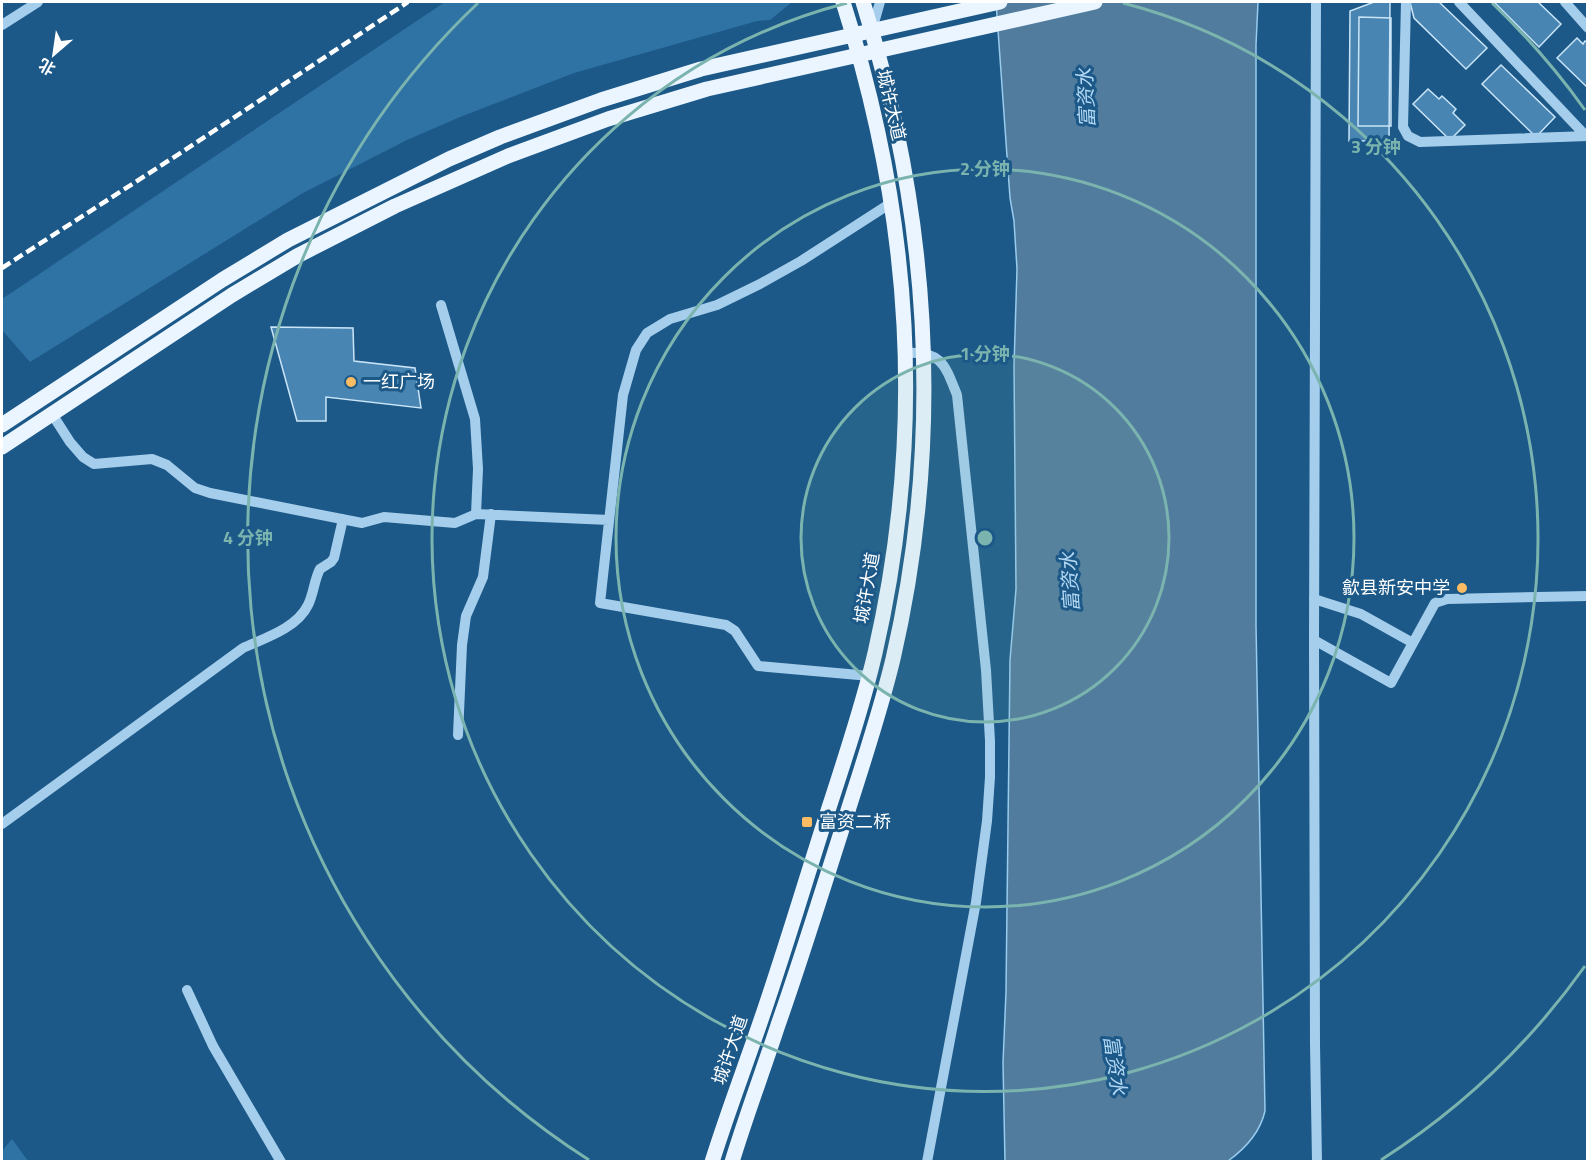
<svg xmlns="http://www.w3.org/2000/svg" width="1589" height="1163" font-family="'Titillium Web','Noto Sans SC',sans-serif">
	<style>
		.green { fill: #2f73a5 }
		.water { fill: #517c9d; stroke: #98cbed; stroke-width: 1.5 }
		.building { fill: #4985b2; stroke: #cae5f8; stroke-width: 1.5 }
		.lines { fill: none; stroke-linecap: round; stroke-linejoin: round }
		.minor { stroke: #a5ceec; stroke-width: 10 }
		.major { stroke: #eaf5ff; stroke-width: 15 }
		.rail { stroke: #fff; stroke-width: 4.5; stroke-dasharray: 10 4.5; stroke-linecap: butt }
		.ring { fill: none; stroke: #7bb4af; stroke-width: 3 }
		.poi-dot { fill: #fcbc63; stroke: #1c5988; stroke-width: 2 }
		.labels { text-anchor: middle; stroke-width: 6; stroke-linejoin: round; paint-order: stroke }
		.street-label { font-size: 18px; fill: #fff; stroke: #1c5988 }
		.poi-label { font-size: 18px; fill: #fff; stroke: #1c5988; text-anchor: start }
		.water-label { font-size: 20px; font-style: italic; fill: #b1d7f3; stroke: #1c5988 }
		.centre { fill: #7bb4af; stroke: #1c5988; stroke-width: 3 }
		.ring-label { font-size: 18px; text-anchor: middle; font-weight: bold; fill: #7bb4af; stroke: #1c5988; stroke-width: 6; stroke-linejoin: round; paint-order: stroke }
	</style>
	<rect width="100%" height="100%" fill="#1c5988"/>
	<path class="green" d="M445,2H792L770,20L757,21L574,73L460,117L407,140L303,193L30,362L2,330V299Z
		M12,1139L28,1161H2V1151Z"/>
	<path class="water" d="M996,2H1258L1256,45V625L1265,1111C1260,1133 1246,1148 1228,1161H1005L1003,1063L1006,992L1010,660L1016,589L1014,366L1017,269L1014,221L1010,198Z"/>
	<path class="building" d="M1374,2H1390L1389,141H1349L1350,11Z
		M1410,2H1439L1487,48L1466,69L1414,18Z
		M1494,2H1538L1561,24L1539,47Z
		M1359,17L1391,18V126H1358Z
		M1577,38L1583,44L1585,41L1588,43V88L1557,58Z
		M1501,65L1555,117L1536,137L1482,84Z
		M1428,89L1439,99L1442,96L1456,109L1453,113L1465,125L1450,140L1413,104Z
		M271,327L353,328L354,361L415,368L421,408L326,397V421H297Z"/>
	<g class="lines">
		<path class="minor" d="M1316,2L1314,640L1315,1044L1317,1162
			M1406,2L1403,127L1408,136L1420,142L1588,136
			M1459,2L1586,136
			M1565,2L1588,28
			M2,25L38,2
			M872,30L880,2
			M441,305L475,419L478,469L476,514
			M906,353C942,351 945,365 957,395L986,670L990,741V777L987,821L976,902L927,1162
			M52,414L70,442L83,457L94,464L152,459L167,465L195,488L210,493L362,523L384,517L455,523L476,514L609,520
			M1314,599L1361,614L1413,643
			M1314,640L1391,683L1435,603L1447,599L1588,596
			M870,676L758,666L735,631L726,625L600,603L623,395L636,350L647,333L670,319L717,305L760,284L801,261L891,203
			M458,735L462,645L466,616L483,577L491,514
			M2,824L243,648C265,638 297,628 308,605C314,593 314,580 320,569L331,562L334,558L343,519
			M187,990L213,1046L281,1162"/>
		<path class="major" d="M2,425L222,280L288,240L449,159L500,137L601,100L701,69L1000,2
			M2,447L232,295L297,256L395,206L508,156L608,119L707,89L1095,2
			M712,1162C727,1114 745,1067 761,1020C784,953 804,886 825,820C843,764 862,709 875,653C926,431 912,218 843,2
			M732,1162C746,1116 763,1071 778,1025C802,957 823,888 845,820C862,766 880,713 893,659C944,438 930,217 863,2"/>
		<path class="rail" d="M2,268L182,152L408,2"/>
	</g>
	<circle cx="985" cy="538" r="184" fill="#7bb4af" fill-opacity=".12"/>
	<g class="ring">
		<circle cx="985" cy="538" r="184"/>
		<circle cx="985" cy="538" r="369"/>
		<path d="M1123 3A553 553 0 1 1 847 3"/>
		<path d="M1585 966A737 737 0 0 1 1381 1160M589 1160A737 737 0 0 1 478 3M1492 3A737 737 0 0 1 1585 110"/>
	</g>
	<g class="poi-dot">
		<circle cx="351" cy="382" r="6"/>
		<circle cx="1462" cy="588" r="6"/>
		<rect x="801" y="816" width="12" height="12" rx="3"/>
	</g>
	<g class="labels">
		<g class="street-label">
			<text transform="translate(891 105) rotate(77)" y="6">城许大道</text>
			<text transform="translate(867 588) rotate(-80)" y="6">城许大道</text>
			<text transform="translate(730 1050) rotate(-71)" y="6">城许大道</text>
		</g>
		<g class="poi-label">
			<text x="363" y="388">一红广场</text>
			<text x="1450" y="594" text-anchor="end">歙县新安中学</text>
			<text x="819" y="828">富资二桥</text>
		</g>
		<g class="water-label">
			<text transform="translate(1086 98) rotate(-93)" y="7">富资水</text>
			<text transform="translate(1070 582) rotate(-94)" y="7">富资水</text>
			<text transform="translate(1115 1065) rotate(82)" y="7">富资水</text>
		</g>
	</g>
	<circle cx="985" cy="538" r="9" class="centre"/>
	<g class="ring-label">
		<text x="1376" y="153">3 分钟</text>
		<text x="985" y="175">2 分钟</text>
		<text x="985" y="360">1 分钟</text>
		<text x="248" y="544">4 分钟</text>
	</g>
	<rect width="1589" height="1163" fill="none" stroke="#ffffff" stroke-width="6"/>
	<g transform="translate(54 54) rotate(209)" stroke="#1c5988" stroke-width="4.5" paint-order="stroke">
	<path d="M0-4.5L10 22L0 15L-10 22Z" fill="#ffffff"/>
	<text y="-9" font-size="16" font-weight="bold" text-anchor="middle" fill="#ffffff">北</text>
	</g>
</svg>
